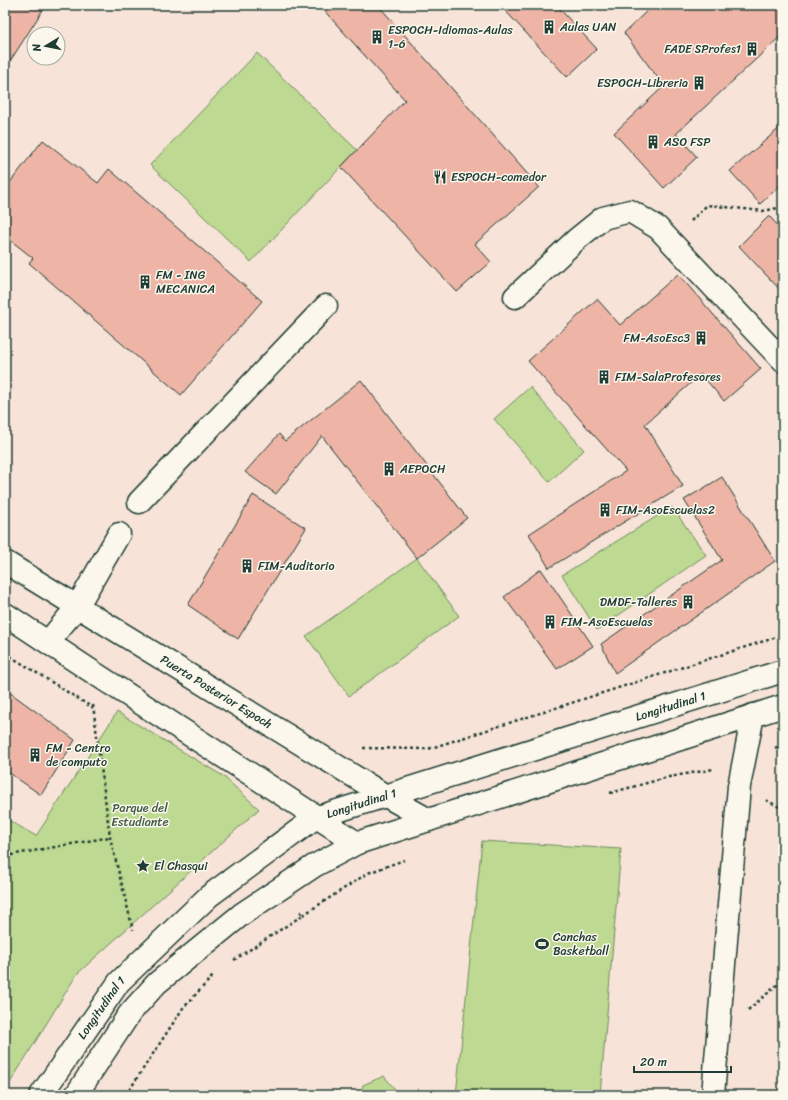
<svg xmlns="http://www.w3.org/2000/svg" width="788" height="1100" font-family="Sriracha,sans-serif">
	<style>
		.built { fill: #f7e3d7; fill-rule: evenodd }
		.green { fill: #bed991; stroke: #6e8b62 }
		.building { fill: #eeb5a7; stroke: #1f3d34 }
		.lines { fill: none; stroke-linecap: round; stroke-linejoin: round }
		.minor-casing { stroke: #1f3d34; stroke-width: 25 }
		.path { stroke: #1f3d34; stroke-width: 2.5; stroke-dasharray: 3 3; stroke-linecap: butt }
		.minor { stroke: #fbf7ec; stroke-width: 22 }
		.labels { text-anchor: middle; stroke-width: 3; stroke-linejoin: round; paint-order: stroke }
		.poi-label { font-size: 12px; fill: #1f3d34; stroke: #fbf7ec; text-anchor: start }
		.street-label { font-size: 12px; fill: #1f3d34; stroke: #fbf7ec }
		.park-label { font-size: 12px; fill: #3f5c47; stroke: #fbf7ec }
	</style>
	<rect width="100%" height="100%" fill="#fbf7ec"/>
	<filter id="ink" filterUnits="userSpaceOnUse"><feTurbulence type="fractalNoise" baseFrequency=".025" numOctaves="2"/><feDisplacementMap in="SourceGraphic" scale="8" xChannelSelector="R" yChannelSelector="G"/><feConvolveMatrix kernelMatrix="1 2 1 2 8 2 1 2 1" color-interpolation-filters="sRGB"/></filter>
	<g filter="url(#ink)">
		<path class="built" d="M5,5H783V1095H5ZM34,34H58V58H34Z"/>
		<path class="green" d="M257,53L357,150L251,262L150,165Z
			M530,387L584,450L549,482L494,419Z
			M672,507L706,555L597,630L562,575Z
			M417,558L459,616L349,696L306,636Z
			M117,712L223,776L259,809L77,974L5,1091V818L36,836Z
			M482,841L621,849L600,1095H456Z
			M384,1076L398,1093V1095H360L363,1085Z"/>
		<path class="building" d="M5,5H46L5,69Z
			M319,5H378L539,187L475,244L491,262L457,292L341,167L405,100Z
			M500,5H556L597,49L567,77Z
			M653,5H783V34L676,134L697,157L664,188L614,133L664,86L624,33Z
			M783,125V183L760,204L730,171Z
			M43,140L98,183L109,169L262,301L181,395L29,263L33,258L5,236V189Z
			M769,216L783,231V293L739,246Z
			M678,274L761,369L724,401L701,374L645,424L683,486L549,568L529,534L626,471L528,361L597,299L620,325Z
			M361,380L467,518L417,558L322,436L276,494L245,472L279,434L285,441Z
			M722,477L775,561L615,673L601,644L722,560L684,500Z
			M253,495L306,528L238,639L188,605Z
			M541,569L593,646L557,669L504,597Z
			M5,689L75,740L41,795L5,770Z"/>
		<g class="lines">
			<g class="minor-casing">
				<g id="minor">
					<path d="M515,297L577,239L603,218L630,211L658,228L783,361"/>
					<path d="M139,502L326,306"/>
					<path id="s1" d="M5,562L386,796L429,820"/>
					<path d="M5,614L88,669L357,843"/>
					<path d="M48,642L77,607L119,534"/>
					<path id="s2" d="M41,1095L119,982L209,896L315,818L783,671"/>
					<path d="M76,1095L130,1013L157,983L242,914L314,866L357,843L783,706"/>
					<path d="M713,1095L739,786L753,715"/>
				</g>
			</g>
			<path class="path" d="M691,221L707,205L763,211L783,207
				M5,653L93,708
				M93,705L110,837L133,930
				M363,748L428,749L783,635
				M775,748L783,745
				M610,793L669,777L714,769
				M766,800L783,809
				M5,856L110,837
				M303,915L368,873L404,860
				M234,960L303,915L299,910
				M748,1010L783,980
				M126,1095L183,1008L214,975"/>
			<use href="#minor" class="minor"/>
		</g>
	</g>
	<defs>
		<g id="building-bare" transform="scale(1.08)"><path d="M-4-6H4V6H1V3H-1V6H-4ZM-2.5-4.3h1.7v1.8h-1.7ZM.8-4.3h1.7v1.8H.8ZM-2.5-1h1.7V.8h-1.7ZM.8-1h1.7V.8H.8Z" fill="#1f3d34" stroke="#fbf7ec" stroke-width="2.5" paint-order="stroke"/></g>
		<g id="restaurant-bare" transform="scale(1.08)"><path d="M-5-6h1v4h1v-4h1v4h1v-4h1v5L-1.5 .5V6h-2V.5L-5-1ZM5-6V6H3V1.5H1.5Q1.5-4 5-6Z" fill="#1f3d34" stroke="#fbf7ec" stroke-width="2.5" paint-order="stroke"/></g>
		<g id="sight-bare" transform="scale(1.08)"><path d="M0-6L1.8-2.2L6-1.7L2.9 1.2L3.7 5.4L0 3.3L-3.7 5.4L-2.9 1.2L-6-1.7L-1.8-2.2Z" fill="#1f3d34" stroke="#fbf7ec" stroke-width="2.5" paint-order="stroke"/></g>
		<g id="stadium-bare" transform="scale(1.08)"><path d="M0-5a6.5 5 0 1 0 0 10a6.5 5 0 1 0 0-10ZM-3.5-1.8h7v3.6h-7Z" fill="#1f3d34" stroke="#fbf7ec" stroke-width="2.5" paint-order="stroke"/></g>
	</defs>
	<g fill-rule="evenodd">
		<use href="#building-bare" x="549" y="27"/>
		<use href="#building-bare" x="377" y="37"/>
		<use href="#building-bare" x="752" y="49"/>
		<use href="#building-bare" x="699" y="83"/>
		<use href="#building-bare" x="653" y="142"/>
		<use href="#restaurant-bare" x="440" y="177"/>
		<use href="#building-bare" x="145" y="282"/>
		<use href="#building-bare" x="701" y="338"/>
		<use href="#building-bare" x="604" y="377"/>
		<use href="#building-bare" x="389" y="469"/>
		<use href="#building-bare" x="605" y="510"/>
		<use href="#building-bare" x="247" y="566"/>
		<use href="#building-bare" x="688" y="602"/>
		<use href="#building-bare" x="550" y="622"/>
		<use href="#building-bare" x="35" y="755"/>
		<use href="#sight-bare" x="143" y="866"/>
		<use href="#stadium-bare" x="542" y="944"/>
	</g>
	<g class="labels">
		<g class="poi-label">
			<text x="560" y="31">Aulas UAN</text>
			<text x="388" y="34">ESPOCH-Idiomas-Aulas<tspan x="388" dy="14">1-6</tspan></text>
			<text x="741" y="53" text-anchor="end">FADE SProfes1</text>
			<text x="688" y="87" text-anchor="end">ESPOCH-Libreria</text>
			<text x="664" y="146">ASO FSP</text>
			<text x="451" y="181">ESPOCH-comedor</text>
			<text x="156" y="279">FM - ING<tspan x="156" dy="14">MECANICA</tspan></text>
			<text x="690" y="342" text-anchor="end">FM-AsoEsc3</text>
			<text x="615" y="381">FIM-SalaProfesores</text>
			<text x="400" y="473">AEPOCH</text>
			<text x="616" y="514">FIM-AsoEscuelas2</text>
			<text x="258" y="570">FIM-Auditorio</text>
			<text x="677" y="606" text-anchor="end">DMDF-Talleres</text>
			<text x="561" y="626">FIM-AsoEscuelas</text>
			<text x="46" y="752">FM - Centro<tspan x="46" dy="14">de computo</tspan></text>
			<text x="154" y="870">El Chasqui</text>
			<text x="553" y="941">Canchas<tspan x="553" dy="14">Basketball</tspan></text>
		</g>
		<g class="street-label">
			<text dy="4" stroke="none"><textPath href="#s1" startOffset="248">Puerta Posterior Espoch</textPath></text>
			<text dy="4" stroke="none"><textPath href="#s2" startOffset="766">Longitudinal 1</textPath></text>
			<text dy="4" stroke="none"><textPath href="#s2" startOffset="442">Longitudinal 1</textPath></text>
			<text dy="4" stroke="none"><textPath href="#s2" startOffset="106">Longitudinal 1</textPath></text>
		</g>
		<g class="park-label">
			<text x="140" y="812">Parque del<tspan x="140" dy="14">Estudiante</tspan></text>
		</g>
	</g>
	<rect width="788" height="1100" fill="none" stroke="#fbf7ec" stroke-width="20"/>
	<rect x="10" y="10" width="768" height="1080" fill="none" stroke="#1f3d34" stroke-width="1.5" filter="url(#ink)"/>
	<g transform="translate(46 46) rotate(260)"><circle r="19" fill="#fbf7ec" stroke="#a3ada2"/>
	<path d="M0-3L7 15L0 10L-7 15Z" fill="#1f3d34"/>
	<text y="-6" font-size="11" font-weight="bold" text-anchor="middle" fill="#1f3d34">N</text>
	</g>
	<path d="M634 1066v6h97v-6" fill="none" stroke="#1f3d34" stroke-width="2"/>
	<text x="640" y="1066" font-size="12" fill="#1f3d34" stroke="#fbf7ec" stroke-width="3" paint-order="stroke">20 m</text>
</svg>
